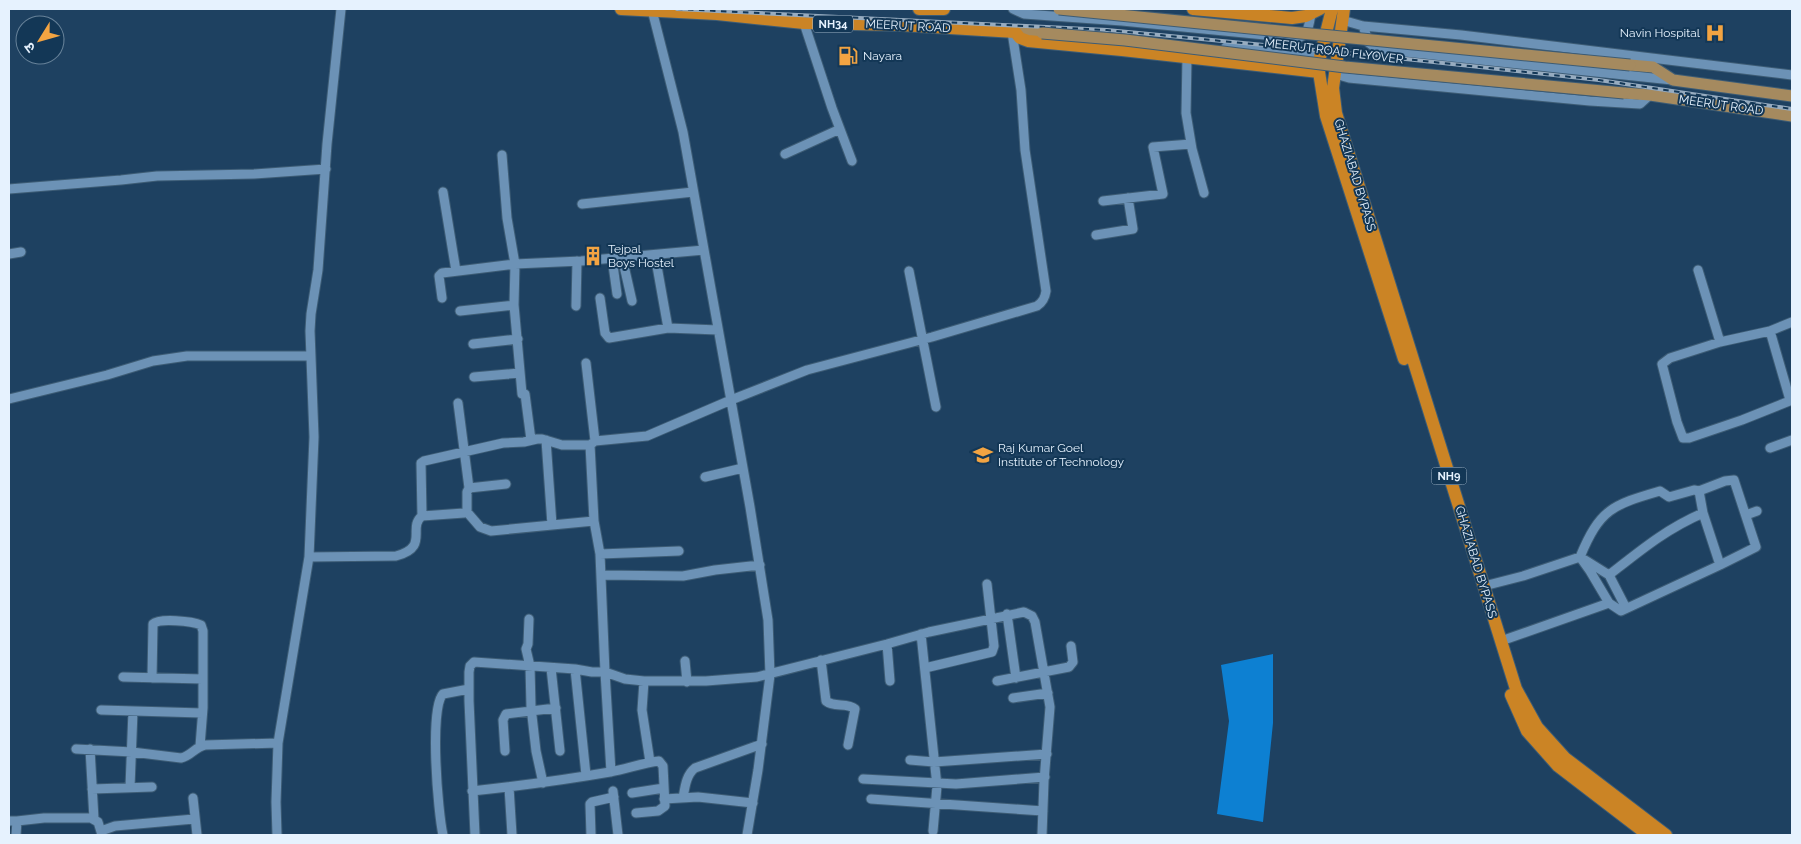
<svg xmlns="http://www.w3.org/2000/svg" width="1801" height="844" font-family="Raleway,'Noto Sans Devanagari',sans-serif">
<rect width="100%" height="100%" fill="#1e4161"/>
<!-- water -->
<path fill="#0d80d2" d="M1273 654V723L1263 822 1217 814 1229 721 1221 665Z"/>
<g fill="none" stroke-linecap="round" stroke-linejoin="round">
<defs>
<path id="minor" d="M1013 9 1024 14 1122 21 1295 38C1308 38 1309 25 1311 14
M652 10 683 132 750 507 768 620 770 675 758 770 747 835
M1342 20 1363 26 1461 35 1792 75
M804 23 832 108 852 161
M1363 26 1369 43 1377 49 1672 80
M1226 47 1320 57
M1187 57 1186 113 1192 149 1204 193
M1335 74 1349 78 1590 101 1640 104 1650 95
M785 154 840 129
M502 155 507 218 515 264 514 305 522 394
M9 189 121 180 157 176 254 174 326 169
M443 192 456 271
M1103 201 1163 194 1153 147 1191 144
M582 204 693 192
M1096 235 1133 229 1128 198
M9 254 21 252
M655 255 668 328
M622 257 632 301
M612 258 617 294
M1698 270 1720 342
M909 271 936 407
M442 298 439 276 442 273 515 264 581 261 704 250
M600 298 605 333 609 338 668 328 718 330
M576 306 577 261
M460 311 514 305
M1792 322 1770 331 1720 342 1670 358 1662 364 1677 422 1683 438H1689L1742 420 1792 400
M1770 331 1790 400
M473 344 518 339
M586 363 595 441
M474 377 520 373
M525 394 531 440
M9 399 107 375 153 361 187 356H311
M458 403 469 488
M546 440 552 525
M1770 448 1792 440
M705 477 743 468
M1694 490 1699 491 1703 513 1720 565 1621 611 1609 603 1590 571 1580 557C1600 509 1612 505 1660 491L1669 497Z
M1699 491 1725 481 1734 480 1756 547 1720 565
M467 512 480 527 491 531 594 521
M1746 515 1757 511
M422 516 421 463 424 461 503 443 524 442 537 439H542L562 445H590
M600 554 679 551
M309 557 396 556C430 547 407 528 422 516L464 513 467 512V492L469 488 506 484
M1585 560 1609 575
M601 575 683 576 715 570 760 565
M1484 586 1523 576 1580 557
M1626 608 1609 575C1641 550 1666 529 1703 513
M1007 614 1016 678
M529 619 528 644 526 649 530 666 531 707 536 751 543 783
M921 634 937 786 933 831
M1501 641 1609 603
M887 644 890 681
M821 660 826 701C834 708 847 702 855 709L848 745
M685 661 687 682
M551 668 560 751
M925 668 992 652 994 646 987 584
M575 669 586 775
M123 677 203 679
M152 678 153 624C159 618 192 621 201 625L203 631V708L200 746
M644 681 642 710 650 762
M997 681 1069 667 1073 662 1071 646
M1013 698 1048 693
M101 710 202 713
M76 749 132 752 181 758C191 756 195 747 205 745L278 743
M90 749 94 819
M505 751 503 720 506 714 556 708
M910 760 934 762 1047 754
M611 772 605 672 600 554 594 521 590 445 595 441 647 436 731 400 807 370 932 337 1037 306C1043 302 1045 298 1046 291L1025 150 1021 90 1012 32
M863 779 956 784 1045 777
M130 787 133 711
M509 787 512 835
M92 789 152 787
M472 791C518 786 564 780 610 772 627 769 642 763 659 761L663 766 665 806 658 811 636 813
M613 791 618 835
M632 793 664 788
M193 798 197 835
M683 798C685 787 686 775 695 768L762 744
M664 799 698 797 753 803
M871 799 1043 811
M9 821H17L44 818H91L98 822 102 835
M101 831 115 826 194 819
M16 835 17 821
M277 835 276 802 278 743 309 557 314 437 310 331 311 314 318 270 327 144 341 9
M443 835C438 813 429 708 443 694L469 689
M475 835 469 701V672L470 666 474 662 575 669 592 672H605L625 679 644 681H706L757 677 887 644 929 632 1024 612 1032 616 1035 622 1050 707 1044 781 1042 835
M591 835 590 804 592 802 614 797"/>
<path id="major" d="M1015 32 1042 33
M1630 65 1653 67 1673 80 1792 96
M1624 93 1650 95 1792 116"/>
<path id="highway" d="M621 9 717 14 804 23 901 25 1015 32 1020 38 1028 41 1122 50 1319 72
M919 9H944
M1193 9 1292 18 1306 16 1320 9
M1332 9 1320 57 1319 72 1326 116 1404 359
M1344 9 1333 88 1336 113 1516 689 1537 727 1565 758 1666 835
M1511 695 1527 731 1558 766 1648 835"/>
</defs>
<!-- minor casing -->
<use href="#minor" stroke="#3d5c75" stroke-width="11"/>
<!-- major casing -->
<use href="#major" stroke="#3d5c75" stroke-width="13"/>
<!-- highway casing -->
<use href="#highway" stroke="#3d5c75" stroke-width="14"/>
<!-- minor -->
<use href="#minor" stroke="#6c92b6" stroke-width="9"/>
<!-- major -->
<use href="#major" stroke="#a58a5f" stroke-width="11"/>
<!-- highway -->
<use href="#highway" stroke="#cb8425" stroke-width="12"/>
<defs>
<path id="rail" d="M677 9 1107 30 1378 56 1599 80 1792 109"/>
</defs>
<!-- rail casing -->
<use href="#rail" stroke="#97acc0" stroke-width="4"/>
<!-- rail -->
<use href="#rail" stroke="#133756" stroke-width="2" stroke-dasharray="5.5" stroke-linecap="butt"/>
<defs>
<path id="major-bridge" d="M1059 9C1249 27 1440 48 1630 65
M1042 33 1125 40 1345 67 1624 93"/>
</defs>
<!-- major-bridge casing -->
<use href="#major-bridge" stroke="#3d5c75" stroke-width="13" stroke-linecap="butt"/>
<!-- major-bridge -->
<use href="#major-bridge" stroke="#a58a5f" stroke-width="11"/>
</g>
<!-- icons -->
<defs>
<symbol id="hospital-bare" viewBox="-9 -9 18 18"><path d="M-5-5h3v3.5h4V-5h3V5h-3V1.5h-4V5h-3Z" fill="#f3a442" stroke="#133756" stroke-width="2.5" paint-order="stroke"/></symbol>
<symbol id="fuel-bare" viewBox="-9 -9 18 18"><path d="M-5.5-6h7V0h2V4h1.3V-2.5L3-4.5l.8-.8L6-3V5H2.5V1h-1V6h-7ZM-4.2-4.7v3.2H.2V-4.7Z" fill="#f3a442" stroke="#133756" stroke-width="2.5" paint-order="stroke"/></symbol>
<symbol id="building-bare" viewBox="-9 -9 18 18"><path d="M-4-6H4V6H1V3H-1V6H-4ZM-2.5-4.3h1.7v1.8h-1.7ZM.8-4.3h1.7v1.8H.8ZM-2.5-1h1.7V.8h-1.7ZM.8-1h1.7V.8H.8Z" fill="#f3a442" stroke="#133756" stroke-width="2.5" paint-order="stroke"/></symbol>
<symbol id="university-bare" viewBox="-9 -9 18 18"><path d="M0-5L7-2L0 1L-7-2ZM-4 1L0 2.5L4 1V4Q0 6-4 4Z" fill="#f3a442" stroke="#133756" stroke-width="2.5" paint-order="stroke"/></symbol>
</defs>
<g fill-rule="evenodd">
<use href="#hospital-bare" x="1701" y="19" width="28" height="28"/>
<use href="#fuel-bare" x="834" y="42" width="28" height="28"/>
<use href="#building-bare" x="579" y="242" width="28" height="28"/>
<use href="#university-bare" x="969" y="441" width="28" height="28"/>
</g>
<g text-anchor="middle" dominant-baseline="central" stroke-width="4" stroke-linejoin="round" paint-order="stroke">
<!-- shield labels -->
<g fill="#133756" stroke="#a7bacc" stroke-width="1">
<rect x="813" y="15.5" width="40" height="17" rx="4"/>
<rect x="1431.5" y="467.5" width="35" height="17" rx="4"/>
</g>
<g font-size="11" font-weight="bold" fill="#e6f2fe">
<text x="833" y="24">NH34</text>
<text x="1449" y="476">NH9</text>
</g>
<!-- street labels -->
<g font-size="12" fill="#e6f2fe" stroke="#133756">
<text transform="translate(908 26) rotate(3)">MEERUT ROAD</text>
<text transform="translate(1334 51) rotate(7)">MEERUT ROAD FLYOVER</text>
<text transform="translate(1721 105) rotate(8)">MEERUT ROAD</text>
<text transform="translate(1355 175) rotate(73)">GHAZIABAD BYPASS</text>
<text transform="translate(1476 562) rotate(73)">GHAZIABAD BYPASS</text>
</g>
<!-- poi labels -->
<g font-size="12" fill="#e6f2fe" stroke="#133756" text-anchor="start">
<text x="1700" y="33" text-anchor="end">Navin Hospital</text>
<text x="863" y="56">Nayara</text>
<text x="608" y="249">Tejpal<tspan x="608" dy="14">Boys Hostel</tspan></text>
<text x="998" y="448">Raj Kumar Goel<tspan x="998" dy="14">Institute of Technology</tspan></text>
</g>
</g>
<!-- border -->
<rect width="1801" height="844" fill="none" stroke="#e6f2fe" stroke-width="20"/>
<!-- north arrow -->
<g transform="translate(40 40) rotate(233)"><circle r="24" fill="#133756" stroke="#678299"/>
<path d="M0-4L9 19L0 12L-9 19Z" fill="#f3a442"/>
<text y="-8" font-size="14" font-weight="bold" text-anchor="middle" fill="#e6f2fe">उ</text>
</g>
</svg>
